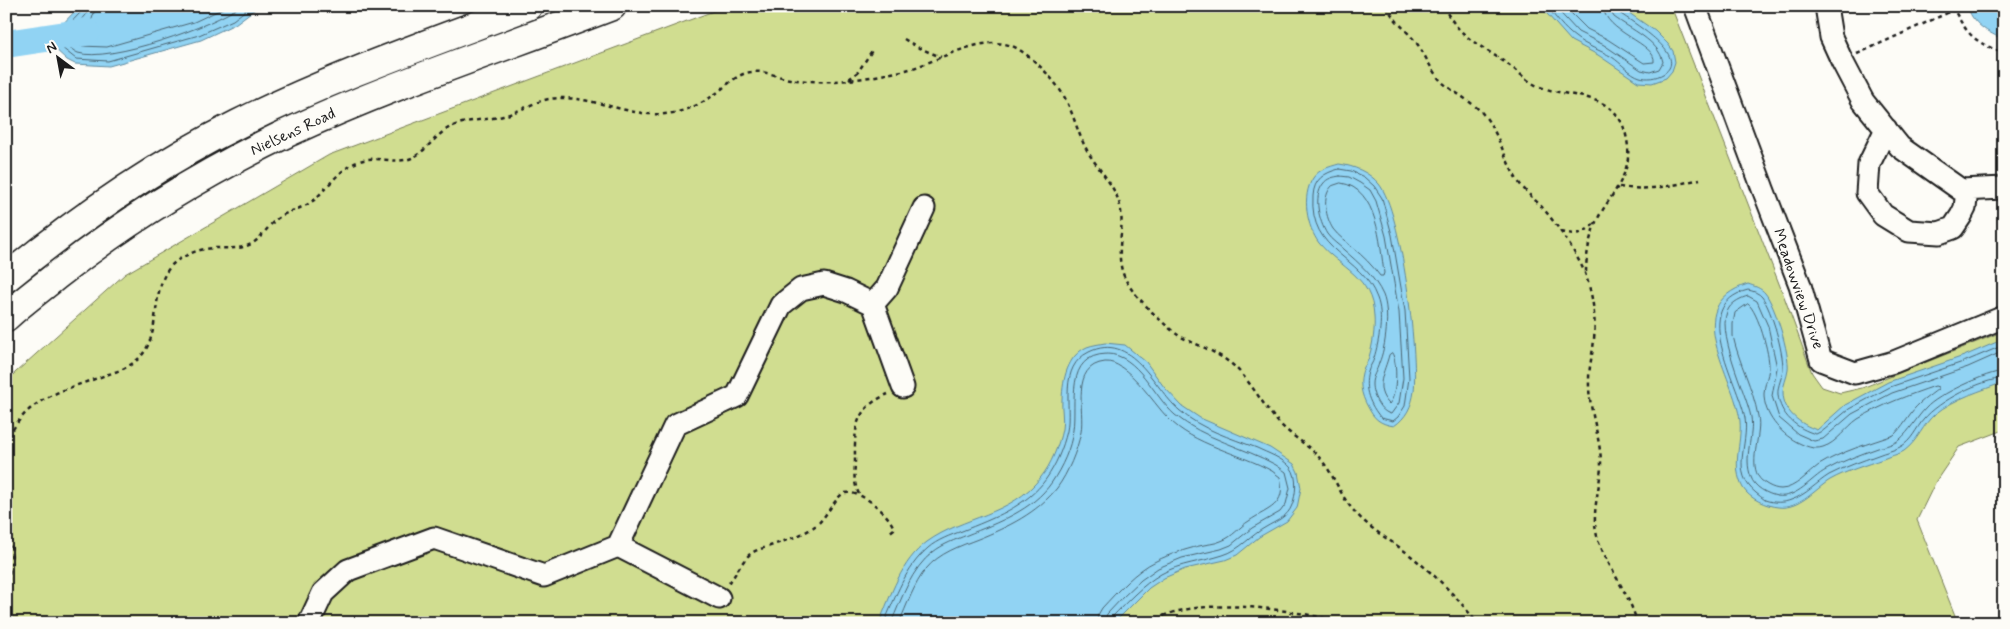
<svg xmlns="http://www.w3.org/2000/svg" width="2010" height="629" font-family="Mynerve,sans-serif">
<rect width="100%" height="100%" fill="#fdfcf7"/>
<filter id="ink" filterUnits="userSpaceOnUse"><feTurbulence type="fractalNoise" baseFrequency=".02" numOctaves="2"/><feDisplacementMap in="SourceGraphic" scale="10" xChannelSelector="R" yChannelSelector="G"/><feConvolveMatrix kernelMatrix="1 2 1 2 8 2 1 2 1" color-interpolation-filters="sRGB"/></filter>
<g filter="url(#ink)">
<!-- green -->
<path fill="#d0dd90" stroke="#767c56" d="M727 6H1671L1785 299 1812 373 1822 387 1840 393 1862 388 2004 331V430L1959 447 1936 481 1917 520 1958 623H6V381L125 274 329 155Z"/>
<!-- water -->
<path fill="#91d3f3" stroke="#628a9d" d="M80 6H259L235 24 201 40 109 66 75 64 67 60 53 47 49 38Z
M1540 6H1619L1655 31 1668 44 1673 51 1675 62 1672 71 1666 78 1652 83 1638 82 1598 55 1571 41Z
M1968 6H2004V39C1989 34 1970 22 1968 6Z
M1339 164C1354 166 1369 172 1379 184 1402 212 1418 353 1414 391 1412 406 1406 418 1394 426 1380 424 1374 419 1368 407 1361 395 1358 381 1364 367 1366 364 1368 361 1369 357 1373 344 1375 330 1374 316 1372 276 1341 269 1319 243 1307 227 1301 196 1313 178 1319 169 1329 167 1339 164Z
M1748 284C1754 286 1761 288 1765 293 1775 305 1790 354 1788 370 1787 378 1783 385 1783 392 1783 412 1800 424 1817 430L1845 405 1888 382 1964 356 2004 339V382C1981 391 1955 398 1935 414 1923 424 1918 441 1904 451 1898 455 1889 456 1883 459 1866 465 1846 471 1830 480 1814 490 1799 510 1778 507 1766 506 1750 499 1743 488 1731 466 1742 444 1740 421 1735 376 1678 306 1748 284Z
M1105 343 1125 345 1146 362 1164 387 1182 406 1200 418 1270 448 1294 464 1298 472 1301 488 1297 508 1287 521 1259 537 1237 555 1225 560 1185 569 1164 578 1149 588 1114 623H879C891 595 901 561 927 542 963 516 1011 516 1041 477 1051 465 1059 445 1062 429 1064 419 1061 409 1062 399 1063 379 1067 356 1087 347 1092 345 1100 344 1105 343Z"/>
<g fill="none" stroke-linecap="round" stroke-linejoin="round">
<!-- shore -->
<path stroke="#4b6572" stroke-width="1" d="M82 6 81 12 56 38 57 44 76 59 108 61 199 35 233 20 251 6
M88 6 86 15 63 41C67 45 73 51 78 53 109 63 214 26 240 6
M96 6 92 19 74 39 80 46 107 47 194 22 228 6
M1547 6C1555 17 1564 29 1575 37 1586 46 1600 50 1612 57 1621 63 1630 74 1640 77 1647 79 1656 78 1663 74 1692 56 1630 21 1618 12L1616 6
M1554 6 1578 32 1604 45 1641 70 1650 72 1659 69 1663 62C1659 41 1630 29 1614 17L1611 12 1610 6
M1564 6 1587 29 1607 39 1644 63 1654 62C1657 43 1604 33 1603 6
M1339 169 1351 171 1364 177 1374 186 1382 198 1392 235 1405 311 1409 378 1405 406 1398 417 1393 421 1381 418C1370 405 1363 389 1368 372 1369 367 1373 363 1374 358 1379 341 1384 316 1377 298 1361 254 1309 254 1313 196 1314 179 1324 173 1339 169Z
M1340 176 1349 177 1360 183 1370 190 1376 201 1386 236 1399 312 1403 378 1399 403 1391 414C1380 412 1372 395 1372 384 1372 376 1377 371 1379 363 1386 347 1390 312 1383 295 1375 277 1359 263 1344 250 1339 245 1331 240 1327 234 1319 221 1313 197 1323 184 1327 178 1334 177 1340 176Z
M1341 183C1378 188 1380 245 1384 273L1383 276H1380C1372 265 1363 256 1353 248 1347 242 1338 236 1333 229 1326 218 1321 197 1332 186Z
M1748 304C1758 311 1770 355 1769 368 1768 377 1764 385 1764 394 1764 415 1780 433 1797 442 1805 446 1814 450 1823 447 1837 443 1846 427 1858 419 1883 404 1909 395 1935 386L1938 387V389C1928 397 1918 403 1911 413 1905 421 1901 428 1894 435 1870 443 1840 452 1819 465 1808 473 1795 489 1781 489 1773 489 1762 483 1758 476 1749 459 1762 435 1758 416 1753 388 1739 363 1733 336V324L1735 313Z
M2004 345 1966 361 1890 387 1849 409 1824 430 1816 434C1797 429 1780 415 1778 395 1777 385 1783 377 1783 368 1783 352 1772 310 1762 297 1759 293 1753 291 1748 290 1688 305 1738 381 1745 418 1749 445 1730 472 1756 493 1759 495 1762 498 1765 500 1773 503 1784 503 1791 500 1806 495 1816 483 1829 475 1844 467 1862 461 1878 455 1885 452 1893 451 1900 447 1912 441 1916 428 1924 419 1939 401 1980 380 2004 378
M2004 351 1968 367 1892 393 1852 414 1823 439 1814 441 1798 434 1779 418 1772 396 1777 368 1768 326 1757 301 1748 296C1741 298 1733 302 1729 308 1714 329 1746 392 1751 417 1754 437 1743 457 1751 477 1754 487 1767 494 1777 496 1797 499 1811 478 1826 470 1842 461 1861 454 1878 448 1885 446 1894 444 1899 440 1910 431 1916 418 1926 408 1937 395 1987 372 2004 371
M1392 353C1398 362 1397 397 1389 404 1373 388 1385 372 1389 355Z
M884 623C896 596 905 568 928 548 937 540 951 535 962 531 992 519 1027 506 1046 479 1056 465 1063 448 1067 431 1072 406 1058 367 1089 352 1132 331 1153 387 1179 410 1200 429 1231 438 1257 448 1267 453 1283 458 1291 468 1298 477 1296 495 1292 505 1288 517 1276 521 1266 527 1251 535 1240 550 1223 555 1202 562 1180 563 1161 574 1142 585 1127 602 1112 617L1111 623
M891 623C902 598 911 569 933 552 943 544 955 540 967 535 997 523 1033 510 1052 482 1062 467 1071 448 1073 430 1077 403 1064 355 1107 354 1138 354 1154 397 1175 415 1204 439 1244 447 1276 465L1286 472 1290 488 1286 504 1280 512 1252 528 1231 545 1221 549 1182 558 1158 568 1141 580 1123 597 1107 614 1104 623
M899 623C907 605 914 584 926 569 939 553 960 546 978 539 1008 527 1037 513 1057 488 1068 473 1077 451 1081 432 1085 410 1070 366 1105 362 1127 360 1153 403 1168 418 1193 445 1240 453 1272 471L1280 477C1287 506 1268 508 1249 521 1239 527 1233 537 1221 541 1215 544 1207 544 1199 546 1184 550 1170 554 1156 561 1135 571 1118 591 1102 608L1098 615 1097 623"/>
<!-- river -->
<path stroke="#91d3f3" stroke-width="28" d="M6 44 86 32"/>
<defs>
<path id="minor" d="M1695 6 1763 189 1800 285 1821 360 1855 373 1894 362 2004 317
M1826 6 1831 37 1842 61 1863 101 1900 147 1961 190 2004 188
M1886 129 1869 164 1867 193 1883 215 1909 231 1939 233 1953 228 1961 216 1965 208 1967 190
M903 387 873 304 887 288 924 208
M618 546 719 598
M309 623 323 593 348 570 434 538 544 576 618 546 675 425 737 396 781 305 801 289 824 284 846 291 873 304"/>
<path id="major" d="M6 278C78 219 155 165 238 124 332 77 431 43 528 6
M6 317C22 302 39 290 56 276 127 220 206 172 287 133 392 84 503 48 612 6"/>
</defs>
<!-- minor casing -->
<use href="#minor" stroke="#1c1c1c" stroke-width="25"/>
<!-- major casing -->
<use href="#major" stroke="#1c1c1c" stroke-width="31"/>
<!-- path -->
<path stroke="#1c1c1c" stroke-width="2.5" stroke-dasharray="4 4" stroke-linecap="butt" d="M1386 6C1394 20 1405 29 1415 41 1425 53 1430 70 1442 82 1454 93 1472 101 1483 114 1500 134 1505 163 1520 184 1526 192 1534 199 1541 206 1554 220 1580 258 1586 276 1593 296 1596 319 1594 339 1593 353 1589 366 1589 380 1588 409 1600 434 1601 462 1601 483 1594 502 1595 523 1596 554 1629 589 1637 623
M1443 6C1461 39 1477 43 1506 63 1518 71 1527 82 1540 87 1580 101 1622 90 1628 147 1631 178 1608 197 1596 222 1589 239 1586 256 1586 274
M1952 6C1967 34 1973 42 2004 53
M904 39 919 48 941 57
M1857 54 1954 10
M849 79 858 72 873 49
M1619 187C1649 191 1671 186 1700 179
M1561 232C1578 235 1582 235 1595 223
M6 444C24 397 63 391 106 375 115 372 125 369 133 363 168 340 144 283 178 260 186 255 197 250 205 249 222 246 238 252 253 243 264 236 269 223 281 216 293 209 306 208 316 198 330 185 340 168 360 161 376 155 393 164 409 159 424 154 433 138 447 129 464 119 484 121 503 116 519 112 533 102 549 99 588 93 626 117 665 114 680 113 698 106 711 97 724 89 735 74 751 72 764 70 778 77 790 79 809 82 829 82 848 80 867 78 887 74 906 70 938 62 986 30 1018 49 1036 60 1055 80 1065 98 1074 115 1078 135 1088 152 1099 171 1118 188 1121 211 1124 239 1112 261 1130 287 1138 299 1166 327 1178 335 1180 337 1194 343 1196 344 1210 350 1226 358 1237 369 1253 385 1264 407 1279 423 1292 437 1311 446 1323 462 1335 477 1341 497 1354 511 1371 531 1396 543 1416 560 1438 578 1460 600 1477 623
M859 494C854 484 854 476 855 464 855 430 852 410 888 394
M6 514C11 539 15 562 6 587
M729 583C736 574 741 563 749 555 756 549 765 548 773 545 787 540 803 535 815 526 825 520 836 495 845 493 861 490 890 514 894 529L888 534
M1149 623C1192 594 1295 609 1343 623"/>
<!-- minor -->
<use href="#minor" stroke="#fdfcf7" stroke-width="21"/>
<!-- major -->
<use href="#major" stroke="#fdfcf7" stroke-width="28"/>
</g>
</g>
<g text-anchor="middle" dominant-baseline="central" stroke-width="4" stroke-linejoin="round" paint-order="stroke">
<!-- street labels -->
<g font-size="16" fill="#1c1c1c" stroke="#fdfcf7">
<text transform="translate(293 132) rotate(-25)">Nielsens Road</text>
<text transform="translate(1798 289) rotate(71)">Meadowview Drive</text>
</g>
</g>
<!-- margin -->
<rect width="2010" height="629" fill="none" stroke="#fdfcf7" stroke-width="25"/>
<rect x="12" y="12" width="1985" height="604" fill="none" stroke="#1c1c1c" stroke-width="2" filter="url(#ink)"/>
<!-- north arrow -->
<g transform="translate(58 58) rotate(328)" stroke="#fdfcf7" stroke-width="4" paint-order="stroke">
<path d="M0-4L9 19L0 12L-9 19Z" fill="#1c1c1c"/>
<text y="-8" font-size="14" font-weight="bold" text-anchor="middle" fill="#1c1c1c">N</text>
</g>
</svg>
